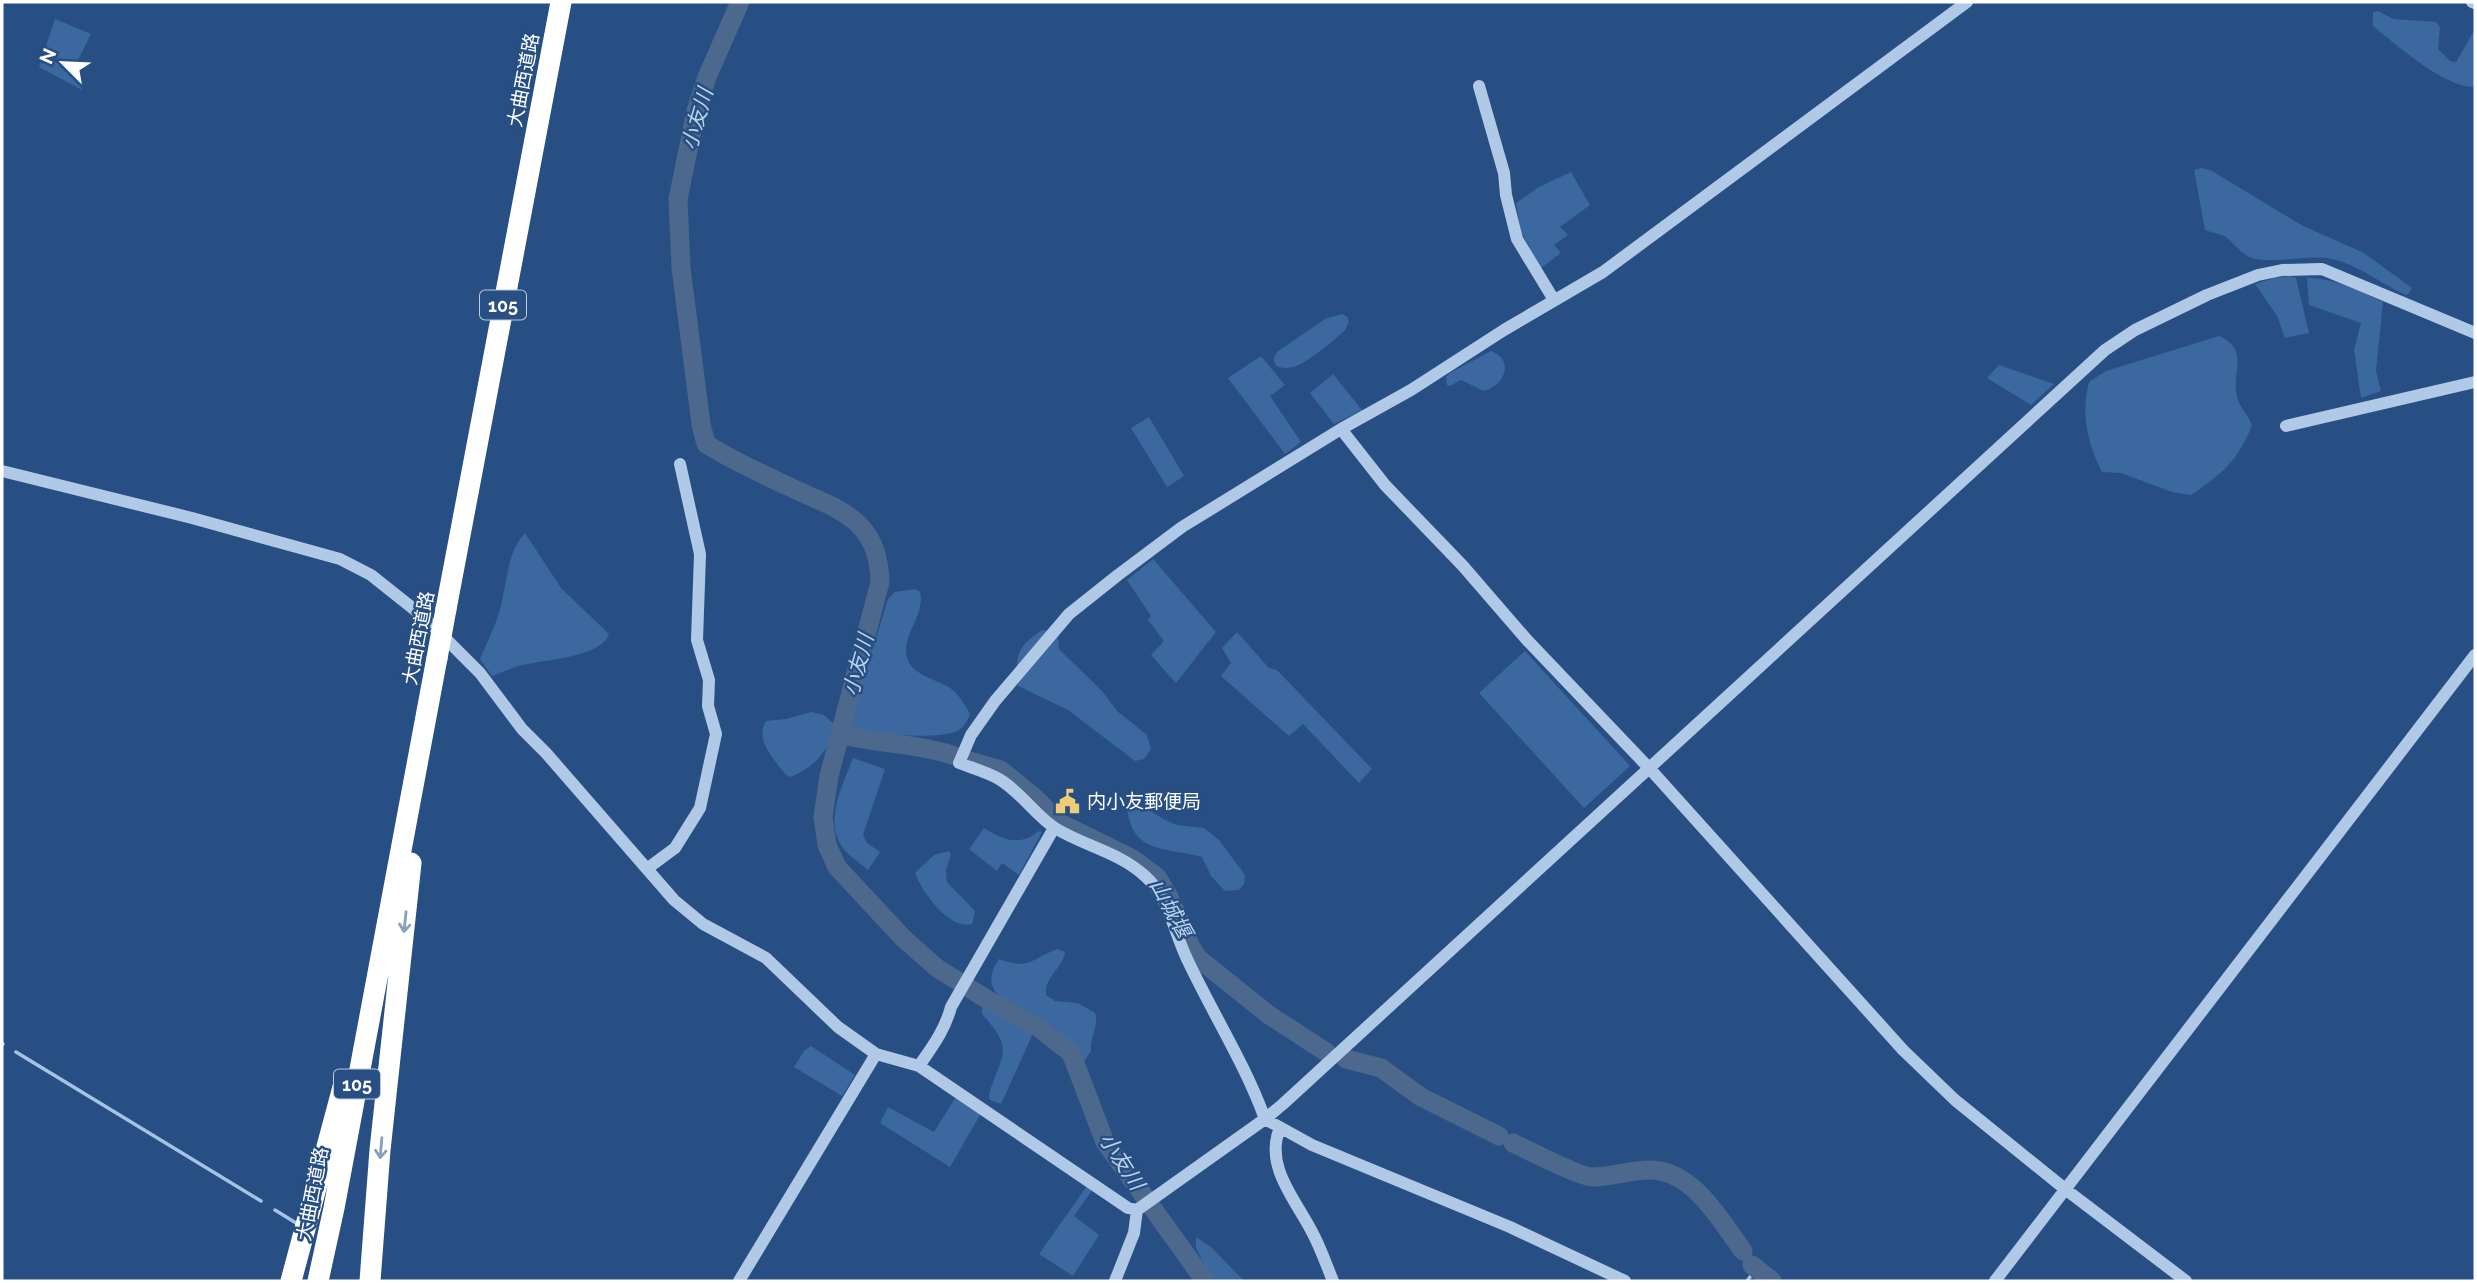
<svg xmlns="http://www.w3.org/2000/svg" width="2477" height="1283" font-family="Raleway,'Noto Sans JP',sans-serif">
<rect width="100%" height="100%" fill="#274f83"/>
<!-- green -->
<path fill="#3c68a0" d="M2378 11 2393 19 2436 22 2440 27 2438 49 2450 61 2456 62 2475 29V87C2444 88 2397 45 2373 26V12Z
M55 19 91 34 73 70 82 90 39 67Z
M2202 168 2212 171 2303 226 2364 253 2412 288 2409 293 2406 295C2381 284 2359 265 2332 259 2314 254 2279 263 2256 259 2243 257 2236 245 2226 237 2220 233 2212 233 2205 230L2194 170Z
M1571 172 1590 205 1560 227 1568 235 1554 245 1561 253 1541 268 1521 232 1516 203 1539 187Z
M2290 276 2296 278 2309 333 2285 338 2277 316 2255 284 2274 278Z
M2307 278C2334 278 2359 291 2383 302L2376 371 2381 391 2361 398 2354 350 2361 323 2309 305Z
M1342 314 1347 317 1349 322 1345 330C1336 339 1311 359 1299 365 1287 371 1266 369 1277 352L1325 319Z
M2219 336C2252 350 2229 374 2238 400 2241 409 2249 416 2252 425 2238 461 2222 474 2191 495L2172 492 2121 473 2102 472C2087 443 2081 414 2089 382L2106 371Z
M1491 351C1515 360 1505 385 1484 391L1461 380 1450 386 1447 385 1446 377 1450 373Z
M1261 356 1285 385 1270 396 1301 442 1285 454 1228 378Z
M1999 365 2054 384 2031 405 1987 378Z
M1333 374 1362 410 1334 424 1310 393Z
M1149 417 1184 476 1167 487 1131 428Z
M525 533 561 588 609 634C602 658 540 660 518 666 509 669 500 673 492 676L480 659C488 640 498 621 502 601 507 579 508 551 525 533Z
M1153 559 1216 632 1176 683 1151 655 1164 641 1148 620 1151 616 1127 580Z
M916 589 920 592C925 613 906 630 906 651 906 674 934 678 950 688 959 694 965 705 970 714 967 721 964 728 957 731 937 740 877 734 854 731L850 724 888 599 895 592Z
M1042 630 1049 631 1058 638 1059 649 1102 691 1117 711 1147 735 1151 749 1144 759 1135 761 1068 710 1018 686C1015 657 1016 647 1042 630Z
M1237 632 1269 668 1277 670 1372 769 1359 783 1303 724 1289 736 1221 676 1231 663 1222 648Z
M1525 651 1630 766 1584 808 1479 693Z
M811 712 824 715 835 725C831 749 813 769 790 777L785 774C774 759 754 739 766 721L786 719Z
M853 758 885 769 863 835 867 843 880 852 868 870C860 863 849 856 843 848 823 821 843 785 853 758Z
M1137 803 1165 820 1177 825 1204 828 1219 840 1245 875 1244 884 1239 890 1225 891 1211 876 1202 857C1167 847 1130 855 1127 805Z
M984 828C1003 840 1020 847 1039 831L1042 832 1019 875 1002 863 997 871 969 849Z
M949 851 951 854 946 871 947 882 975 911 972 924C949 930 922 892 915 873L934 855Z
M1057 949 1065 952C1063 968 1044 977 1046 995L1055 1001 1078 1003 1095 1013C1100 1024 1089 1038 1091 1051L1085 1060 1078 1058C1071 1015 962 1012 999 959 1029 970 1030 960 1057 949Z
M982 1005C998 1010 1026 1018 1032 1036L1001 1104 990 1100 989 1094C1002 1053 1015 1050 982 1014Z
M811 1046 855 1075 842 1096 794 1067 804 1051Z
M957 1095 983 1110 950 1167 880 1123 888 1107 934 1132Z
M1087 1186 1093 1189 1074 1216 1099 1235 1073 1276 1039 1254Z
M1196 1237 1211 1247 1244 1281H1213L1196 1248Z"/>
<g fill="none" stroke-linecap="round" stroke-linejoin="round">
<!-- stream -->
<path stroke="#a5c3e7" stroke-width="3.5" d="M2 1043 3 1044
M16 1052 261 1201
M275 1210 296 1223
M1747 1281 1756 1269"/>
<!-- river -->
<path stroke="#4c688d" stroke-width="19" d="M740 2 707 77 696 111 678 199 681 268 701 424 706 444C738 464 773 479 807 495 824 502 845 511 858 524 875 540 879 560 880 582L829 776 823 817 827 845 837 867 903 938 937 968 988 1000 1039 1028 1071 1053 1105 1142 1205 1281
M840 734C877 744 916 743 952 755
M970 761 1001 770 1034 797 1060 823 1133 859 1157 877 1169 897 1192 949 1199 959 1269 1015 1326 1052
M1346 1059 1381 1068 1421 1097 1499 1136
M1513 1143C1527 1150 1581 1177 1592 1177 1611 1177 1630 1170 1650 1170 1693 1170 1721 1221 1743 1251
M1752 1265 1772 1281"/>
<!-- minor -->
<path stroke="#b0c9e7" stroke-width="12" d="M2472 2 2475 3
M1479 86 1504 173 1506 195 1517 239 1554 300
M2286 426 2475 382
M1341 429 1385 485 1463 566 1527 640 1650 769 1903 1050 1955 1100 2065 1189 2186 1281
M2 471 192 518 340 559 371 575 425 618 480 673 522 729 546 753 674 900 703 924 766 958 838 1027 876 1054 919 1066 1128 1208 1137 1210 1265 1119 1283 1104C1558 854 1830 600 2105 350L2135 330 2207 295 2258 275 2282 270 2322 269 2475 333
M648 868 675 848 700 808 716 734 708 706 709 680 697 640 700 554 680 464
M919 1066C932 1047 945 1030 951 1007L1054 828
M1280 1128C1264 1165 1295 1199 1311 1230 1320 1246 1326 1264 1333 1281
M739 1281 876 1054
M1115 1281 1134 1233 1137 1210
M1625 1281 1510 1227 1312 1145 1265 1119C1245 1064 1213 1014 1188 961 1174 933 1169 897 1145 876 1119 852 1084 846 1055 828 1035 815 1021 792 999 779 987 772 972 768 959 763L971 735 995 701 1069 614 1118 575 1182 527 1341 429 1411 390 1504 330 1603 272 1967 2
M1995 1281 2475 655"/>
<!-- highway -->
<path stroke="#fff" stroke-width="21" d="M446 609 561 2
M291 1281 343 1087
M318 1281 334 1208 437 658
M370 1281 380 1150 411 863"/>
<!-- highway-bridge -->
<path stroke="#fff" stroke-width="21" d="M437 658 446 609"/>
</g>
<!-- one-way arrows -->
<defs><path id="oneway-shaft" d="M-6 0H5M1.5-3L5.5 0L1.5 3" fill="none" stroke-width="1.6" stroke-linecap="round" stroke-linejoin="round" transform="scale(1.75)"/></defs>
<g stroke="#889ebb">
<use href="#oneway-shaft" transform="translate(405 922) rotate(96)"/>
<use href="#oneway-shaft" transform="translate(381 1148) rotate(95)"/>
</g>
<!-- icons -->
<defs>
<symbol id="civic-bare" viewBox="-9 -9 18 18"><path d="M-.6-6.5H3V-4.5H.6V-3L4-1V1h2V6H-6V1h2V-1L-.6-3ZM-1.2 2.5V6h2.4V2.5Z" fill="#efcd76" stroke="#274f83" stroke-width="2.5" paint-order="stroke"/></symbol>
</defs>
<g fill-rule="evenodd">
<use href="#civic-bare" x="1050" y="784" width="35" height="35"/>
</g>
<g text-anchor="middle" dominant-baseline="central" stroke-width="5" stroke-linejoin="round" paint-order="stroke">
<!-- shield labels -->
<g fill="#274f83" stroke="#becada" stroke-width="2">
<rect x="480" y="290.5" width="46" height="29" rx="5"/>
<rect x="334" y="1069.5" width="46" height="29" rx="5"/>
</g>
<g font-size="18" font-weight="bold" fill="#fff">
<text x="503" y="305">105</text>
<text x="357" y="1084">105</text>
</g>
<!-- street labels -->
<g font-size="19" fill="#fff" stroke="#274f83">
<text transform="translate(523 80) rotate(-79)">大曲西道路</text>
<text transform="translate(418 638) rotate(-79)">大曲西道路</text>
<text transform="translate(312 1194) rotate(-79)">大曲西道路</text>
</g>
<!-- poi labels -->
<g font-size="19" fill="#fff" stroke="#274f83" text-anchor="start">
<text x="1087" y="801">内小友郵便局</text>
</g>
<!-- water labels -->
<g font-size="21" font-style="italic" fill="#bcd3ee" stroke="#274f83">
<text transform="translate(697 119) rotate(-74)">小友川</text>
<text transform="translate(858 665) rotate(-75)">小友川</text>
<text transform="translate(1171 908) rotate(61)">山城堰</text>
<text transform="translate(1122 1161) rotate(57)">小友川</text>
</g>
</g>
<!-- border -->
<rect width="2477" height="1283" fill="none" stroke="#ffffff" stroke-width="7"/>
<!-- north arrow -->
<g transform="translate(63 63) rotate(294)" stroke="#274f83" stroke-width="5" paint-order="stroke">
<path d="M0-5L12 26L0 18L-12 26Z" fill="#ffffff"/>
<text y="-10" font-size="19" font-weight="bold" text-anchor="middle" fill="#ffffff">N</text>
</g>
</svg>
